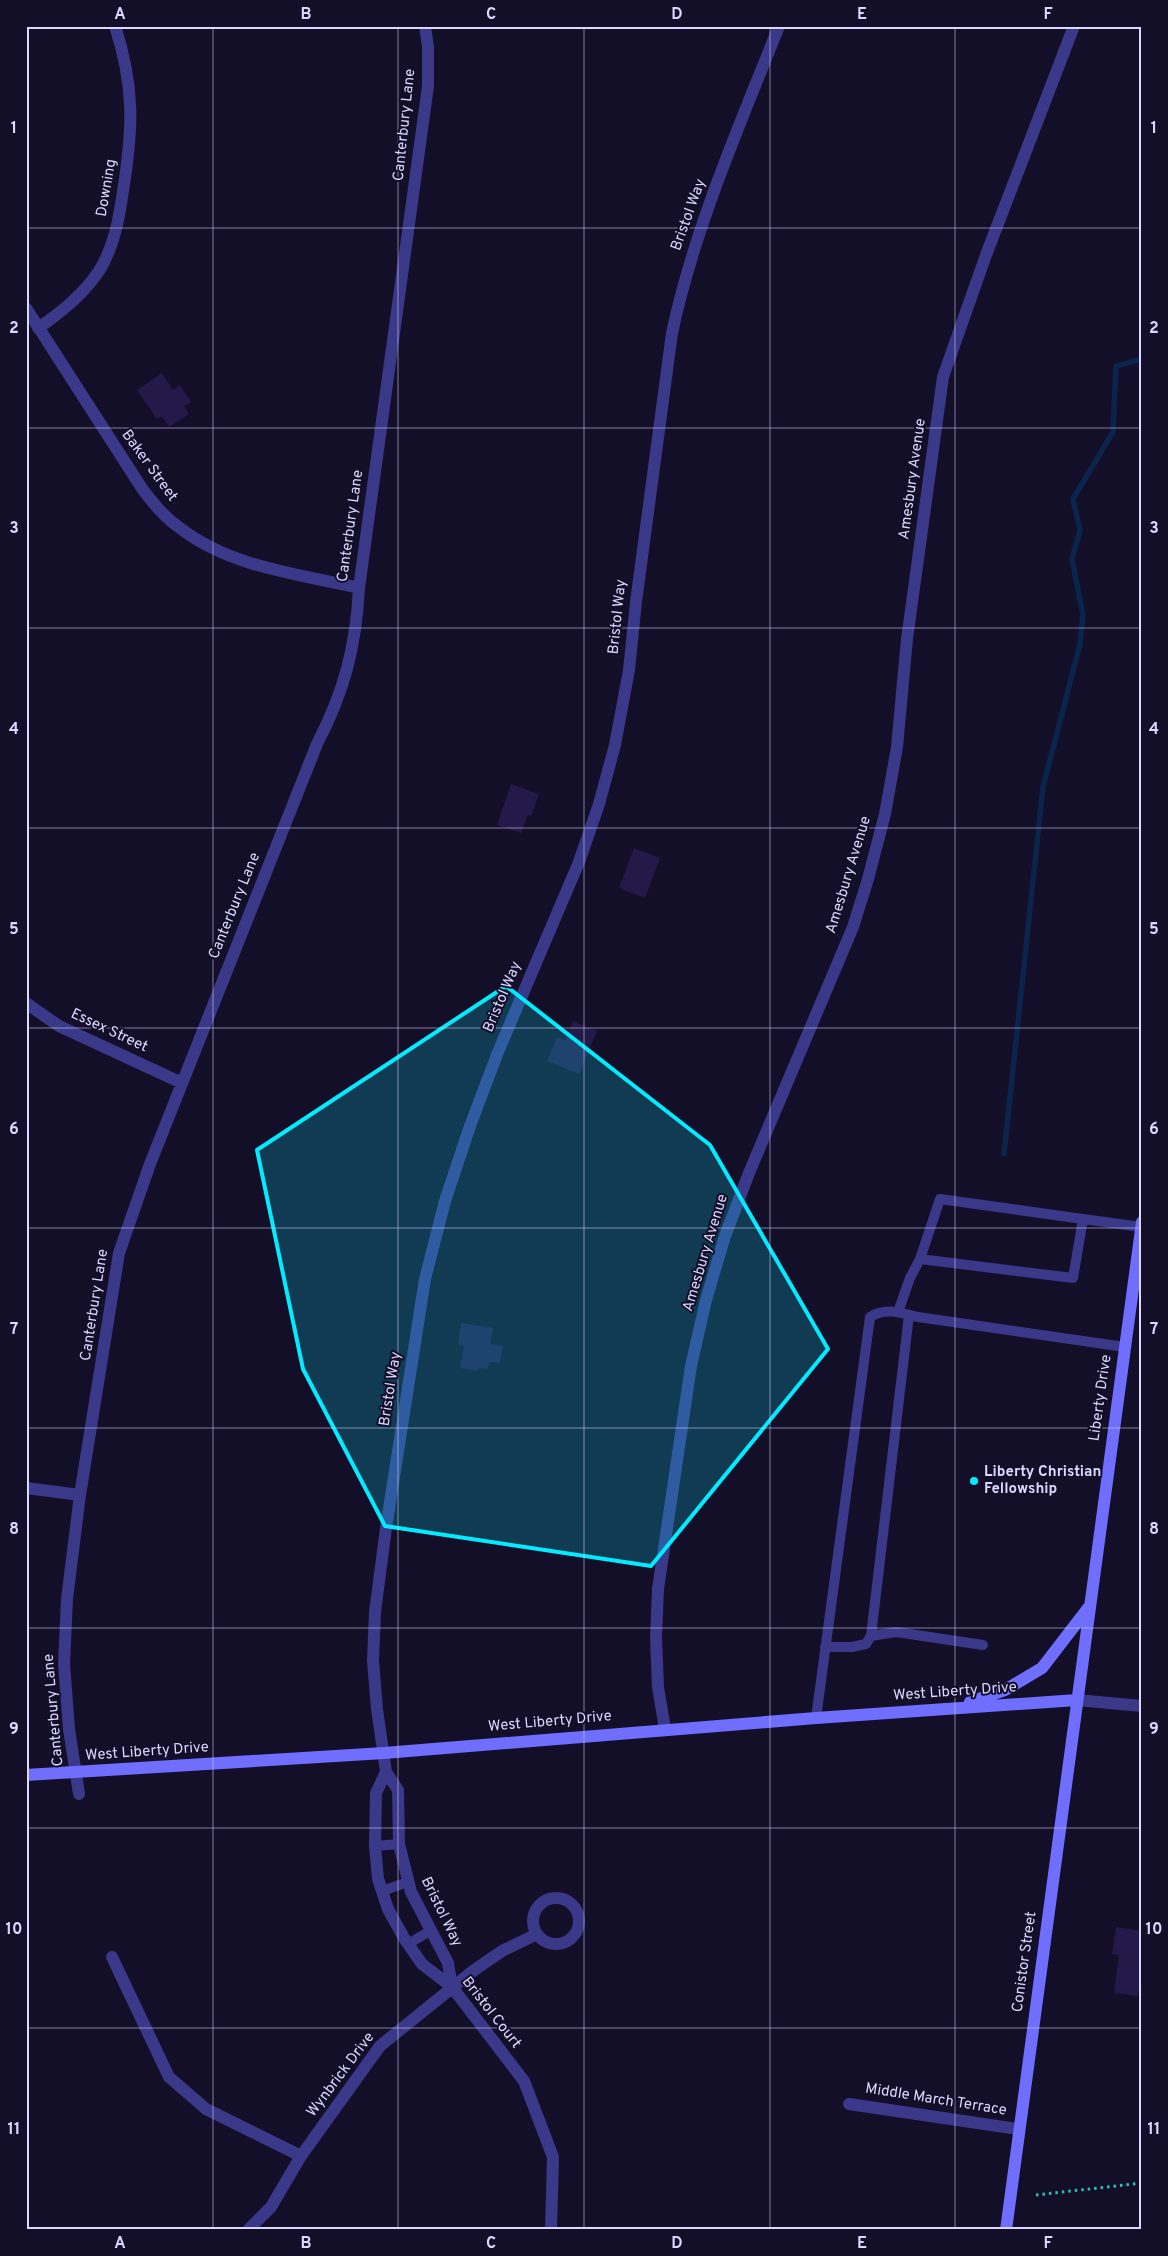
<svg xmlns="http://www.w3.org/2000/svg" width="1168" height="2256" font-family="Overpass,sans-serif">
<rect width="100%" height="100%" fill="#130f29"/>
<g fill="none" stroke-linecap="round" stroke-linejoin="round">
<!-- stream -->
<path stroke="#0a244c" stroke-width="5.5" d="M1004 1154 1043 787 1080 644 1083 615 1072 559 1080 530 1073 499 1113 432 1116 366 1142 359"/>
</g>
<!-- building -->
<path fill="#231a4a" d="M162 373 173 390 180 385 191 402 184 406 189 414 169 427 162 416 157 419 137 390Z
M511 784 539 794 531 816 528 815 521 833 497 825Z
M634 848 660 858 645 898 619 888Z
M573 1021 597 1031 579 1074 547 1061 557 1037 565 1040Z
M461 1323 493 1328 490 1344 503 1346 500 1363 489 1362 488 1369 478 1368 477 1371 460 1368 464 1346 458 1345Z
M1116 1927 1142 1931 1139 1951 1142 1952V1972L1138 1996 1114 1993 1119 1955 1112 1954Z"/>
<g fill="none" stroke-linecap="round" stroke-linejoin="round">
<!-- path -->
<path stroke="#2bbfb3" stroke-width="3" stroke-dasharray="2.5 4" stroke-linecap="butt" d="M1036 2195 1142 2183"/>
<!-- lane -->
<path stroke="#3a3889" stroke-width="10" d="M1083 1219 1141 1227
M898 1312 910 1278 920 1259 1073 1278 1083 1219 940 1199 920 1259
M871 1636 896 1632 983 1645
M825 1647H852L866 1644 871 1636 909 1315
M816 1718 870 1317C886 1307 901 1313 918 1317L1125 1347
M375 1846 399 1844
M382 1891 408 1882
M408 1944 430 1931"/>
<!-- street -->
<path stroke="#3a3889" stroke-width="12" d="M26 308 143 490C154 504 165 518 180 528 230 567 298 574 359 588
M38 328C62 312 83 295 99 271 114 247 119 219 123 191 133 129 135 88 115 26
M26 1003 59 1026 182 1083
M26 1488 80 1495
M1077 1700 1142 1706
M665 1729 658 1687 656 1638 658 1589 691 1366 706 1300 725 1236 749 1173 853 927 868 879 885 814 897 747 907 639 943 377 986 255 1074 26
M386 1772 376 1793 375 1846 378 1879 388 1909 404 1938 422 1964 452 1987 524 2081 553 2157 551 2230
M79 1794 69 1729 64 1664 67 1599 80 1495 119 1253 150 1164 317 744C344 692 356 647 359 588L428 86V47L425 26
M533 1921a23 23 0 1 1 46 0a23 23 0 1 1-46 0Z
M112 1957 169 2077 206 2109 301 2156
M452 1987 448 1963 411 1892 399 1844 398 1790 386 1772 377 1709 373 1661 375 1612 386 1528 425 1279 445 1201 470 1126 498 1052 579 862 599 804 615 745 629 670 636 602 672 333C695 226 739 127 779 26
M849 2104 1018 2129
M248 2230 271 2207 301 2156 380 2046 473 1971 502 1951 537 1934"/>
<!-- secondary -->
<path stroke="#6f6eff" stroke-width="12" d="M970 1702 1005 1690 1042 1668 1089 1607
M26 1775 384 1753 816 1718 1077 1700
M1006 2230 1142 1222"/>
</g>
<!-- marked area -->
<path fill="#03ebff" fill-opacity="0.2" stroke="#03ebff" stroke-width="4" stroke-linejoin="round" d="M506 986 710 1145 828 1349 651 1566 385 1526 303 1369 257 1150Z"/>
<!-- grid -->
<path fill="none" stroke="#dbd7ff" stroke-width="1" stroke-opacity="0.55" d="M213 26V2230M398 26V2230M584 26V2230M770 26V2230M955 26V2230M26 228H1142M26 428H1142M26 628H1142M26 828H1142M26 1028H1142M26 1228H1142M26 1428H1142M26 1628H1142M26 1828H1142M26 2028H1142"/>
<!-- markers -->
<circle fill="#03ebff" stroke="#130f29" stroke-width="2" cx="974" cy="1481" r="5"/>
<g text-anchor="middle" dominant-baseline="central" stroke-width="4" stroke-linejoin="round" paint-order="stroke">
<!-- street labels -->
<g font-size="15" fill="#dbd7ff" stroke="#130f29">
<text transform="translate(405 125) rotate(-84)">Canterbury Lane</text>
<text transform="translate(107 188) rotate(-80)">Downing</text>
<text transform="translate(689 215) rotate(-70)">Bristol Way</text>
<text transform="translate(149 466) rotate(54)">Baker Street</text>
<text transform="translate(913 479) rotate(-82)">Amesbury Avenue</text>
<text transform="translate(351 526) rotate(-82)">Canterbury Lane</text>
<text transform="translate(618 617) rotate(-84)">Bristol Way</text>
<text transform="translate(849 875) rotate(-73)">Amesbury Avenue</text>
<text transform="translate(235 906) rotate(-68)">Canterbury Lane</text>
<text transform="translate(503 997) rotate(-67)">Bristol Way</text>
<text transform="translate(109 1031) rotate(25)">Essex Street</text>
<text transform="translate(706 1253) rotate(-73)">Amesbury Avenue</text>
<text transform="translate(95 1305) rotate(-81)">Canterbury Lane</text>
<text transform="translate(391 1389) rotate(-81)">Bristol Way</text>
<text transform="translate(1101 1398) rotate(-82)">Liberty Drive</text>
<text transform="translate(955 1692) rotate(-4)">West Liberty Drive</text>
<text transform="translate(54 1710) rotate(-95)">Canterbury Lane</text>
<text transform="translate(550 1722) rotate(-5)">West Liberty Drive</text>
<text transform="translate(147 1752) rotate(-4)">West Liberty Drive</text>
<text transform="translate(441 1912) rotate(64)">Bristol Way</text>
<text transform="translate(1025 1962) rotate(-82)">Conistor Street</text>
<text transform="translate(491 2013) rotate(52)">Bristol Court</text>
<text transform="translate(341 2075) rotate(-53)">Wynbrick Drive</text>
<text transform="translate(936 2100) rotate(9)">Middle March Terrace</text>
</g>
<!-- poi labels -->
<g font-size="15" font-weight="bold" fill="#dbd7ff" stroke="#130f29" text-anchor="start">
<text x="984" y="1472">Liberty Christian<tspan x="984" dy="17">Fellowship</tspan></text>
</g>
</g>
<!-- border -->
<rect width="1168" height="2256" fill="none" stroke="#130f29" stroke-width="55"/>
<rect x="28" y="28" width="1112" height="2200" fill="none" stroke="#dbd7ff" stroke-width="2"/>
<g font-size="16" text-anchor="middle" font-weight="bold" fill="#dbd7ff">
<text x="120" y="19">A</text>
<text x="306" y="19">B</text>
<text x="491" y="19">C</text>
<text x="677" y="19">D</text>
<text x="862" y="19">E</text>
<text x="1048" y="19">F</text>
<text x="14" y="133">1</text>
<text x="1154" y="133">1</text>
<text x="14" y="333">2</text>
<text x="1154" y="333">2</text>
<text x="14" y="533">3</text>
<text x="1154" y="533">3</text>
<text x="14" y="734">4</text>
<text x="1154" y="734">4</text>
<text x="14" y="934">5</text>
<text x="1154" y="934">5</text>
<text x="14" y="1134">6</text>
<text x="1154" y="1134">6</text>
<text x="14" y="1334">7</text>
<text x="1154" y="1334">7</text>
<text x="14" y="1534">8</text>
<text x="1154" y="1534">8</text>
<text x="14" y="1734">9</text>
<text x="1154" y="1734">9</text>
<text x="14" y="1934">10</text>
<text x="1154" y="1934">10</text>
<text x="14" y="2134">11</text>
<text x="1154" y="2134">11</text>
<text x="120" y="2248">A</text>
<text x="306" y="2248">B</text>
<text x="491" y="2248">C</text>
<text x="677" y="2248">D</text>
<text x="862" y="2248">E</text>
<text x="1048" y="2248">F</text>
</g>
</svg>
